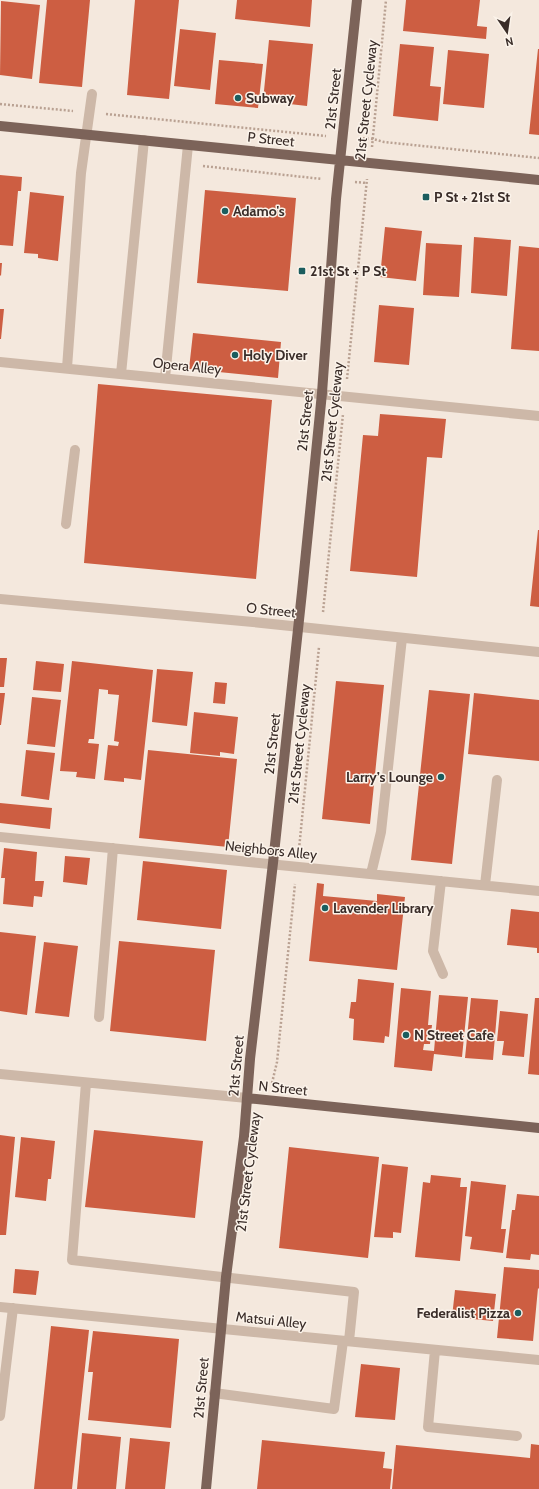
<svg xmlns="http://www.w3.org/2000/svg" width="539" height="1489" font-family="Cabin,sans-serif">
<rect width="100%" height="100%" fill="#f4e8dd"/>
<!-- building -->
<path fill="#cd5e42" d="M47 0H90L82 87 39 83Z
M135 0H179L169 99 127 95Z
M237 0H312L310 27 235 19Z
M406 0H480L477 26 487 27 486 39 403 31Z
M1 1 40 5 32 79 0 75Z
M180 29 216 33 210 90 174 86Z
M269 40 313 44 307 106 263 101Z
M400 44 434 47 430 86 441 87 438 121 393 116Z
M538 49H539V135L529 134Z
M448 50 489 54 484 108 443 104Z
M219 60 263 64 258 108 215 104Z
M0 175 22 177 21 191H18L13 246 0 245Z
M205 190 296 198 288 291 197 283Z
M30 192 64 196 58 261 38 258V254L24 253Z
M385 227 422 231 416 281 380 277Z
M474 237 511 240 507 296 471 293Z
M426 243 462 245 459 297 423 295Z
M519 246 539 248V351L511 349Z
M0 263H2L1 276 0 275Z
M379 305 414 308 409 365 374 362Z
M0 309H4L1 339H0Z
M193 333 281 342 278 378 189 369Z
M98 384 272 400 256 579 84 563Z
M380 414 446 419 442 458 427 457 417 577 350 571 363 435 378 436Z
M538 530H539V607L530 606Z
M0 658H7L4 687H0Z
M36 661 64 664 61 692 33 690Z
M72 661 153 670 141 780 124 778V782L104 780 108 745 118 746 119 742 114 741 119 695 108 694V690L99 689 94 739H89L88 743 99 744 95 779 76 777 77 772 60 771Z
M157 669 193 672 187 726 152 722Z
M336 681 384 685 370 824 322 819Z
M215 682 227 683 225 704 213 703Z
M429 690 470 694 452 864 411 860Z
M0 693H5L1 725H0Z
M474 693 539 700V761L468 754Z
M32 697 61 700 55 747 27 744Z
M194 712 238 717 234 754 220 752V756L190 753Z
M26 750 55 753 49 800 21 796Z
M148 750 237 759 228 847 139 838Z
M0 803 52 808 50 829 0 823Z
M4 848 37 852 35 881H44L42 897 34 896 33 907 3 904 5 878H1Z
M65 856 90 858 87 885 63 882Z
M143 861 227 870 221 929 137 920Z
M317 883 324 884 323 896 377 901V894L405 897 397 970 309 961Z
M511 909 539 912V953H537V948L507 945Z
M0 932 36 936 27 1015 0 1011Z
M119 941 215 950 206 1041 110 1031Z
M44 942 78 946 69 1017 35 1013Z
M358 979 394 983 389 1037 385 1036 384 1043 353 1040 354 1019 349 1018 351 1002H356Z
M401 988 431 991 428 1025H432L430 1044H424L423 1050 434 1051 439 995 468 997 462 1057 434 1054 432 1071 394 1067Z
M471 998 498 1000 493 1060 465 1058Z
M535 998H539V1075L528 1074Z
M500 1011 528 1014 524 1057 502 1055 504 1041H497Z
M94 1130 203 1141 195 1218 85 1207Z
M0 1135 15 1137 6 1235H0Z
M21 1137 55 1141 51 1179H48L46 1201 15 1197Z
M289 1147 379 1157 368 1258 279 1248Z
M382 1164 408 1167 401 1233 393 1232V1238L374 1237Z
M431 1175 461 1178 460 1187H467L460 1261 415 1257 423 1182 430 1183Z
M471 1181 506 1185 501 1229H506L503 1253 470 1249 472 1237 465 1236Z
M517 1194 539 1196V1255L531 1254 530 1260 506 1258 512 1210H515Z
M504 1267 539 1270V1289L538 1288 533 1341 497 1338Z
M15 1269 39 1271 36 1295 13 1293Z
M455 1290 496 1294 493 1321 452 1317Z
M51 1326 89 1330 72 1489H34Z
M93 1331 179 1339 171 1428 88 1420 93 1372H88Z
M361 1364 400 1368 395 1420 355 1417Z
M82 1433 121 1437 116 1489H77Z
M130 1438 170 1442 165 1489H125Z
M262 1440 385 1452 383 1468 392 1469 390 1489H257Z
M531 1444 539 1445V1489H392L396 1445 530 1458Z"/>
<g fill="none" stroke-linecap="round" stroke-linejoin="round">
<!-- path -->
<path stroke="#b9a192" stroke-width="2.5" stroke-dasharray="2 2" stroke-linecap="butt" d="M0 104 73 111
M106 114 326 136
M359 138 373 139 384 142 539 158
M372 147 386 0
M203 166 322 179
M355 182 367 183
M347 379 367 179
M323 612 343 414
M299 849 319 647
M272 1083 277 1062 295 884"/>
<!-- minor -->
<path stroke="#cdb8a8" stroke-width="10" d="M0 362 539 416
M67 368 81 173 92 94
M121 374 144 140
M165 378 188 145
M66 524 75 450
M0 599 253 622 539 652
M0 837 539 891
M371 874 381 832 402 638
M441 881 433 951 443 974
M485 885 497 780
M99 1017 113 848
M0 1074 247 1098
M86 1083 72 1260 354 1292 349 1341
M0 1307 539 1360
M435 1350 428 1427 517 1436
M214 1393 334 1409 343 1341
M0 1416 13 1308"/>
<!-- major -->
<path stroke="#7c6359" stroke-width="10" d="M0 126 539 180
M247 1098 539 1128
M206 1489 226 1277 244 1137 250 1059 273 863 302 592 322 393 336 199 357 0"/>
</g>
<!-- markers -->
<g fill="#1b5d5e" stroke="#fbf3ea" stroke-width="1.5">
<circle cx="238" cy="98" r="4"/>
<rect x="422" y="193" width="8" height="8" rx="2"/>
<circle cx="225" cy="211" r="4"/>
<rect x="298" y="267" width="8" height="8" rx="2"/>
<circle cx="235" cy="355" r="4"/>
<circle cx="441" cy="777" r="4"/>
<circle cx="325" cy="908" r="4"/>
<circle cx="406" cy="1035" r="4"/>
<circle cx="518" cy="1313" r="4"/>
</g>
<g text-anchor="middle" dominant-baseline="central" stroke-width="3" stroke-linejoin="round" paint-order="stroke">
<!-- poi labels -->
<g font-size="14" font-weight="bold" fill="#3a2d29" stroke="#fbf3ea" text-anchor="start">
<text x="246" y="98">Subway</text>
<text x="434" y="197">P St + 21st St</text>
<text x="233" y="211">Adamo's</text>
<text x="310" y="271">21st St + P St</text>
<text x="243" y="355">Holy Diver</text>
<text x="433" y="777" text-anchor="end">Larry’s Lounge</text>
<text x="333" y="908">Lavender Library</text>
<text x="414" y="1035">N Street Cafe</text>
<text x="510" y="1313" text-anchor="end">Federalist Pizza</text>
</g>
<!-- street labels -->
<g font-size="14" fill="#3a2d29" stroke="#fbf3ea">
<text transform="translate(333 99) rotate(-84)">21st Street</text>
<text transform="translate(366 100) rotate(-84)">21st Street Cycleway</text>
<text transform="translate(271 139) rotate(6)">P Street</text>
<text transform="translate(187 366) rotate(6)">Opera Alley</text>
<text transform="translate(305 421) rotate(-84)">21st Street</text>
<text transform="translate(332 422) rotate(-84)">21st Street Cycleway</text>
<text transform="translate(271 610) rotate(6)">O Street</text>
<text transform="translate(272 744) rotate(-84)">21st Street</text>
<text transform="translate(299 744) rotate(-84)">21st Street Cycleway</text>
<text transform="translate(271 850) rotate(6)">Neighbors Alley</text>
<text transform="translate(236 1066) rotate(-85)">21st Street</text>
<text transform="translate(283 1088) rotate(6)">N Street</text>
<text transform="translate(248 1172) rotate(-83)">21st Street Cycleway</text>
<text transform="translate(271 1320) rotate(6)">Matsui Alley</text>
<text transform="translate(201 1388) rotate(-85)">21st Street</text>
</g>
</g>
<!-- north arrow -->
<g transform="translate(507 32) rotate(167)" stroke="#fbf3ea" stroke-width="3" paint-order="stroke">
<path d="M0-3L7 15L0 10L-7 15Z" fill="#3a2d29"/>
<text y="-6" font-size="11" font-weight="bold" text-anchor="middle" fill="#3a2d29">N</text>
</g>
</svg>
